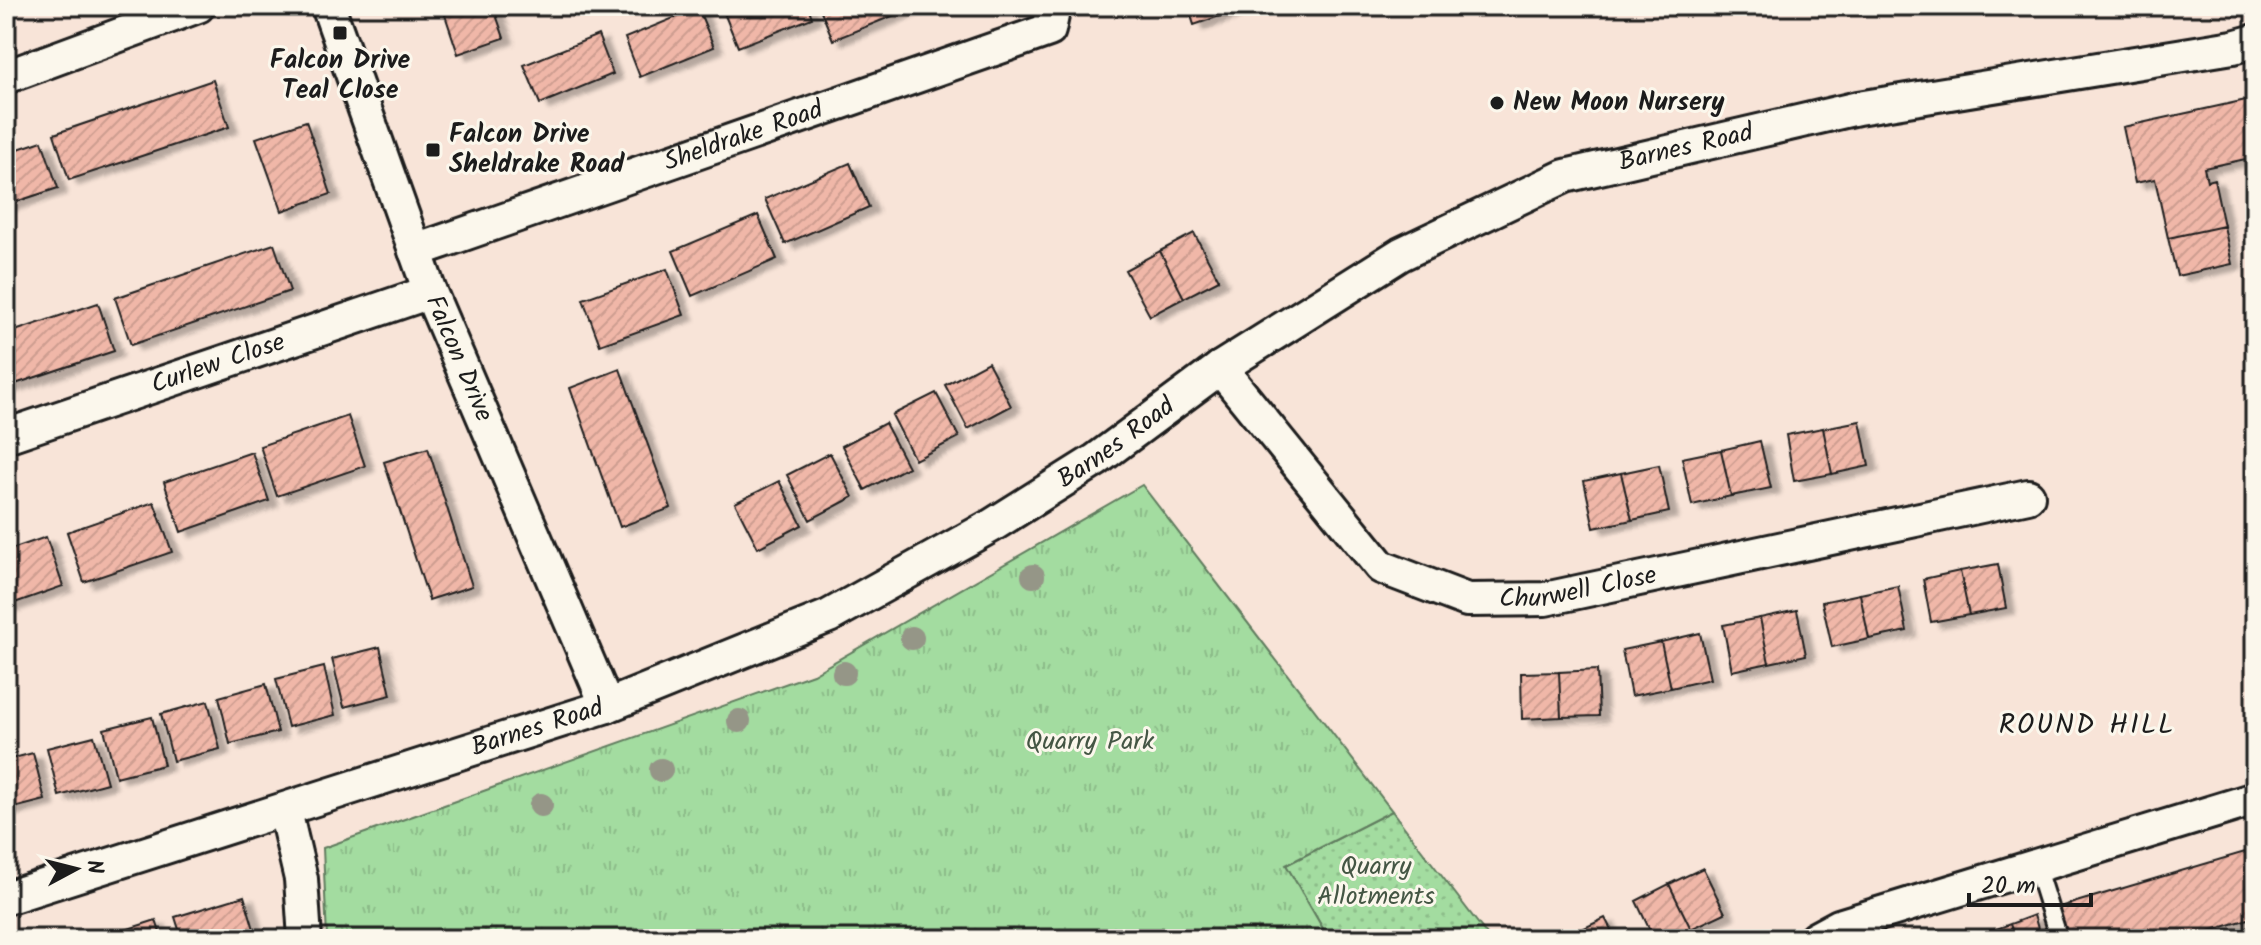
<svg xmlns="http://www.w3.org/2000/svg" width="2261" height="945" font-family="Kalam,sans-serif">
<defs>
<pattern id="grass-dots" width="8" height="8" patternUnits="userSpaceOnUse" patternTransform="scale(2)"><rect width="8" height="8" fill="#a3dca0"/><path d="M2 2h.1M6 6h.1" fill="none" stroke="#8cbc89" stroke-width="1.8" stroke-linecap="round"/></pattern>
<pattern id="park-tufts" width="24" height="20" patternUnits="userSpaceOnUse" patternTransform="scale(2)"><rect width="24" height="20" fill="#a3dca0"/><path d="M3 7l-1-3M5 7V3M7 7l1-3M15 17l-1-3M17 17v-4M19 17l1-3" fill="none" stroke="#8cbc89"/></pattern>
<pattern id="building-hatch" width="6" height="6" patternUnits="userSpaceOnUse" patternTransform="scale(2)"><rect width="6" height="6" fill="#f0b7a8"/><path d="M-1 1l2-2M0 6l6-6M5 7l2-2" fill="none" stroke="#cd9d90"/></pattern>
<filter id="shadow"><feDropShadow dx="9" dy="5" stdDeviation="2" flood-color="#0004"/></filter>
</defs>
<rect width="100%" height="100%" fill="#f8e4d8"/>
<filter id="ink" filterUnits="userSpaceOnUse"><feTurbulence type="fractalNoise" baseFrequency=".0125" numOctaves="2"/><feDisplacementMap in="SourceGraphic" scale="16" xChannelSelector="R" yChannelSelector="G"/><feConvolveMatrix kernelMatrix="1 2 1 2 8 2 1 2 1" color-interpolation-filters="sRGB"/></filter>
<g filter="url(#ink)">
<!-- grass -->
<path fill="url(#grass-dots)" stroke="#607c5e" stroke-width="2" d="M1392 811 1490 939H1329L1286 865Z"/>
<!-- park -->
<path fill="url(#park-tufts)" stroke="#607c5e" stroke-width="2" d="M1142 485 1392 811 1286 865 1329 939H327L323 848 813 674Z"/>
<!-- building -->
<path fill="url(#building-hatch)" stroke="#1c1c1c" stroke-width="2" filter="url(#shadow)" d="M442 6H493L504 38 458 54Z
M728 6H808L812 18 738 47 722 8Z
M819 6H917L833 40Z
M1188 6H1233L1234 11 1194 25Z
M698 8 714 47 640 77 625 38Z
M598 35 613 74 540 104 524 65Z
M213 80 229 127 69 180 54 134Z
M2255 98V157L2204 168 2207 181 2214 179 2224 226 2168 238 2155 179 2135 183 2123 127Z
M306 121 331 194 282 211 256 138Z
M42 141 58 188 6 205V153Z
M850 163 869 207 785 244 765 199Z
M758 215 777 259 692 296 673 251Z
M2224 226 2232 264 2177 276 2168 238Z
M1194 233 1219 280 1184 298 1160 251Z
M274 244 290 291 131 345 115 298Z
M1160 251 1184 298 1150 316 1125 270Z
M667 269 684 315 600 345 583 299Z
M98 303 114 351 6 387V334Z
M988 362 1011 406 968 429 945 385Z
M620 369 671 508 620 527 570 388Z
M936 393 959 437 915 460 892 415Z
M348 416 365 466 277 496 260 446Z
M1860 421 1869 466 1832 474 1823 428Z
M885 423 908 467 865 490 842 446Z
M1823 428 1832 474 1794 481 1786 435Z
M1760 441 1771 488 1731 496 1721 450Z
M428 448 472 586 429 600 384 462Z
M1721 450 1731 496 1692 505 1682 458Z
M252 452 269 501 181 532 164 482Z
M830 453 853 497 810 520 787 475Z
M1659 465 1669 512 1632 520 1621 473Z
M1621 473 1632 520 1594 528 1584 481Z
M779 481 802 525 758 548 735 503Z
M154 502 172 552 84 582 67 532Z
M46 537 63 586 6 606V551Z
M1998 564 2006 608 1969 615 1960 571Z
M1960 571 1969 615 1931 622 1923 579Z
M1898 586 1907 631 1869 639 1860 594Z
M1860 594 1869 639 1832 647 1822 602Z
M1797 610 1806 655 1769 663 1760 618Z
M1760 618 1769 663 1732 671 1723 625Z
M1700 633 1710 679 1671 688 1661 642Z
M1661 642 1671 688 1631 696 1622 650Z
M380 647 391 695 344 707 332 659Z
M324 667 335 715 288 727 276 679Z
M1597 670 1599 716 1561 717 1559 672Z
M1559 672 1561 717 1522 719 1521 673Z
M266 684 278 732 230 744 219 697Z
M208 701 220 749 173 761 161 714Z
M152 717 164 765 116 777 104 729Z
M94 736 107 783 59 796 47 748Z
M33 753 45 800 6 810V760Z
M2255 849V917L2183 939H2063L2056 908Z
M1703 868 1725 913 1691 929 1669 884Z
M1669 884 1691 929 1671 939H1654L1636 901Z
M244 896 257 939H182L175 917Z
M2034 915 2041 939H2015L2010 924Z
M1605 918 1616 939H1581L1578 931Z
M156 920 162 939H97Z
M2010 924 2015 939H1990L1988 932Z
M1578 931 1581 939H1562Z
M1988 932 1990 939H1966Z"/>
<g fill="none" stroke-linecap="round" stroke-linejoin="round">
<defs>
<path id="service" d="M2036 866 2059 939"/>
<g id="minor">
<path id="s1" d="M328 6 430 292 607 706"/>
<path d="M6 77 198 6"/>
<path id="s2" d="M415 251 1049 30 1054 6"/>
<path id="s3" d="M1220 368 1381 567 1467 600 1545 599 2028 496"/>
<path id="s4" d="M6 436 430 292"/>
<path d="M285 811 301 879 305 939"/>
<path id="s5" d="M6 898 607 706 829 616 991 526 1096 460 1220 368 1401 254 1565 176 1858 108 2233 47 2255 41"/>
<path d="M1815 939 1839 926 2255 799"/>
</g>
</defs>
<!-- service casing -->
<use href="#service" stroke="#1c1c1c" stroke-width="22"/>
<!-- minor casing -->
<use href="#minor" stroke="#1c1c1c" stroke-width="38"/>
<!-- service -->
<use href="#service" stroke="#fbf7ec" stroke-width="16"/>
<!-- minor -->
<use href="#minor" stroke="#fbf7ec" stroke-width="32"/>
</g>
<!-- trees -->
<g fill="#959687">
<circle cx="1033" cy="576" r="12"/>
<circle cx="912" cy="638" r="12"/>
<circle cx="844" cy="673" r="12"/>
<circle cx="739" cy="721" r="12"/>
<circle cx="661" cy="770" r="12"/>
<circle cx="541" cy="805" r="12"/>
</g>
</g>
<!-- markers -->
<g fill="#1c1c1c" stroke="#fbf7ec" stroke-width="3">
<rect x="332" y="25" width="16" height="16" rx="4"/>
<circle cx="1497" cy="103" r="8"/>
<rect x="425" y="142" width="16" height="16" rx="4"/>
</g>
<g text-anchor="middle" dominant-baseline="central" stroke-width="6" stroke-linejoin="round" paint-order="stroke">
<!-- poi labels -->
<g font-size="26" font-weight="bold" fill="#1c1c1c" stroke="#fbf7ec" text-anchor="start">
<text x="340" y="61" text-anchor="middle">Falcon Drive<tspan x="340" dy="30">Teal Close</tspan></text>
<text x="1513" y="103">New Moon Nursery</text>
<text x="449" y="135">Falcon Drive<tspan x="449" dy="30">Sheldrake Road</tspan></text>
</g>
<!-- street labels -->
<g font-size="26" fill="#1c1c1c" stroke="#fbf7ec">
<text stroke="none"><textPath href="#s2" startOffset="348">Sheldrake Road</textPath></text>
<text stroke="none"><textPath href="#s5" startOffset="1854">Barnes Road</textPath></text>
<text stroke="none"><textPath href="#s1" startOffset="376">Falcon Drive</textPath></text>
<text stroke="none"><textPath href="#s4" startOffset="224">Curlew Close</textPath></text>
<text stroke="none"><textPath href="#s5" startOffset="1206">Barnes Road</textPath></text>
<text stroke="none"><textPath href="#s3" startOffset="460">Churwell Close</textPath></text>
<text stroke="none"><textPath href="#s5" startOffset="558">Barnes Road</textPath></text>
</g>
<!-- park labels -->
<g font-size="26" fill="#445644" stroke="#fbf7ec">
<text x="1090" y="742">Quarry Park</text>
<text x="1376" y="867">Quarry<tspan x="1376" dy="30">Allotments</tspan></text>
</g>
<!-- neighbourhood labels -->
<g font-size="28" letter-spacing="2" fill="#1c1c1c" stroke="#fbf7ec">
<text x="2087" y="725">ROUND HILL</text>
</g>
</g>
<!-- margin -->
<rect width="2261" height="945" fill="none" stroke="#fbf7ec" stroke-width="32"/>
<rect x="16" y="16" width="2229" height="913" fill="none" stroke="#1c1c1c" stroke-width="3" filter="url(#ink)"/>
<!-- north arrow -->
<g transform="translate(76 869) rotate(83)" stroke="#fbf7ec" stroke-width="6" paint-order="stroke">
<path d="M0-6L14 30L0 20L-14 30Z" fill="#1c1c1c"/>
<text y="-12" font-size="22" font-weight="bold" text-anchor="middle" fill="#1c1c1c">N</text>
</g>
<!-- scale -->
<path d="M1969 893v12h122v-12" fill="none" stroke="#1c1c1c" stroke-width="4"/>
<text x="1981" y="893" font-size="24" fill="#1c1c1c" stroke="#fbf7ec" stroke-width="6" paint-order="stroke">20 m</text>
</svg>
